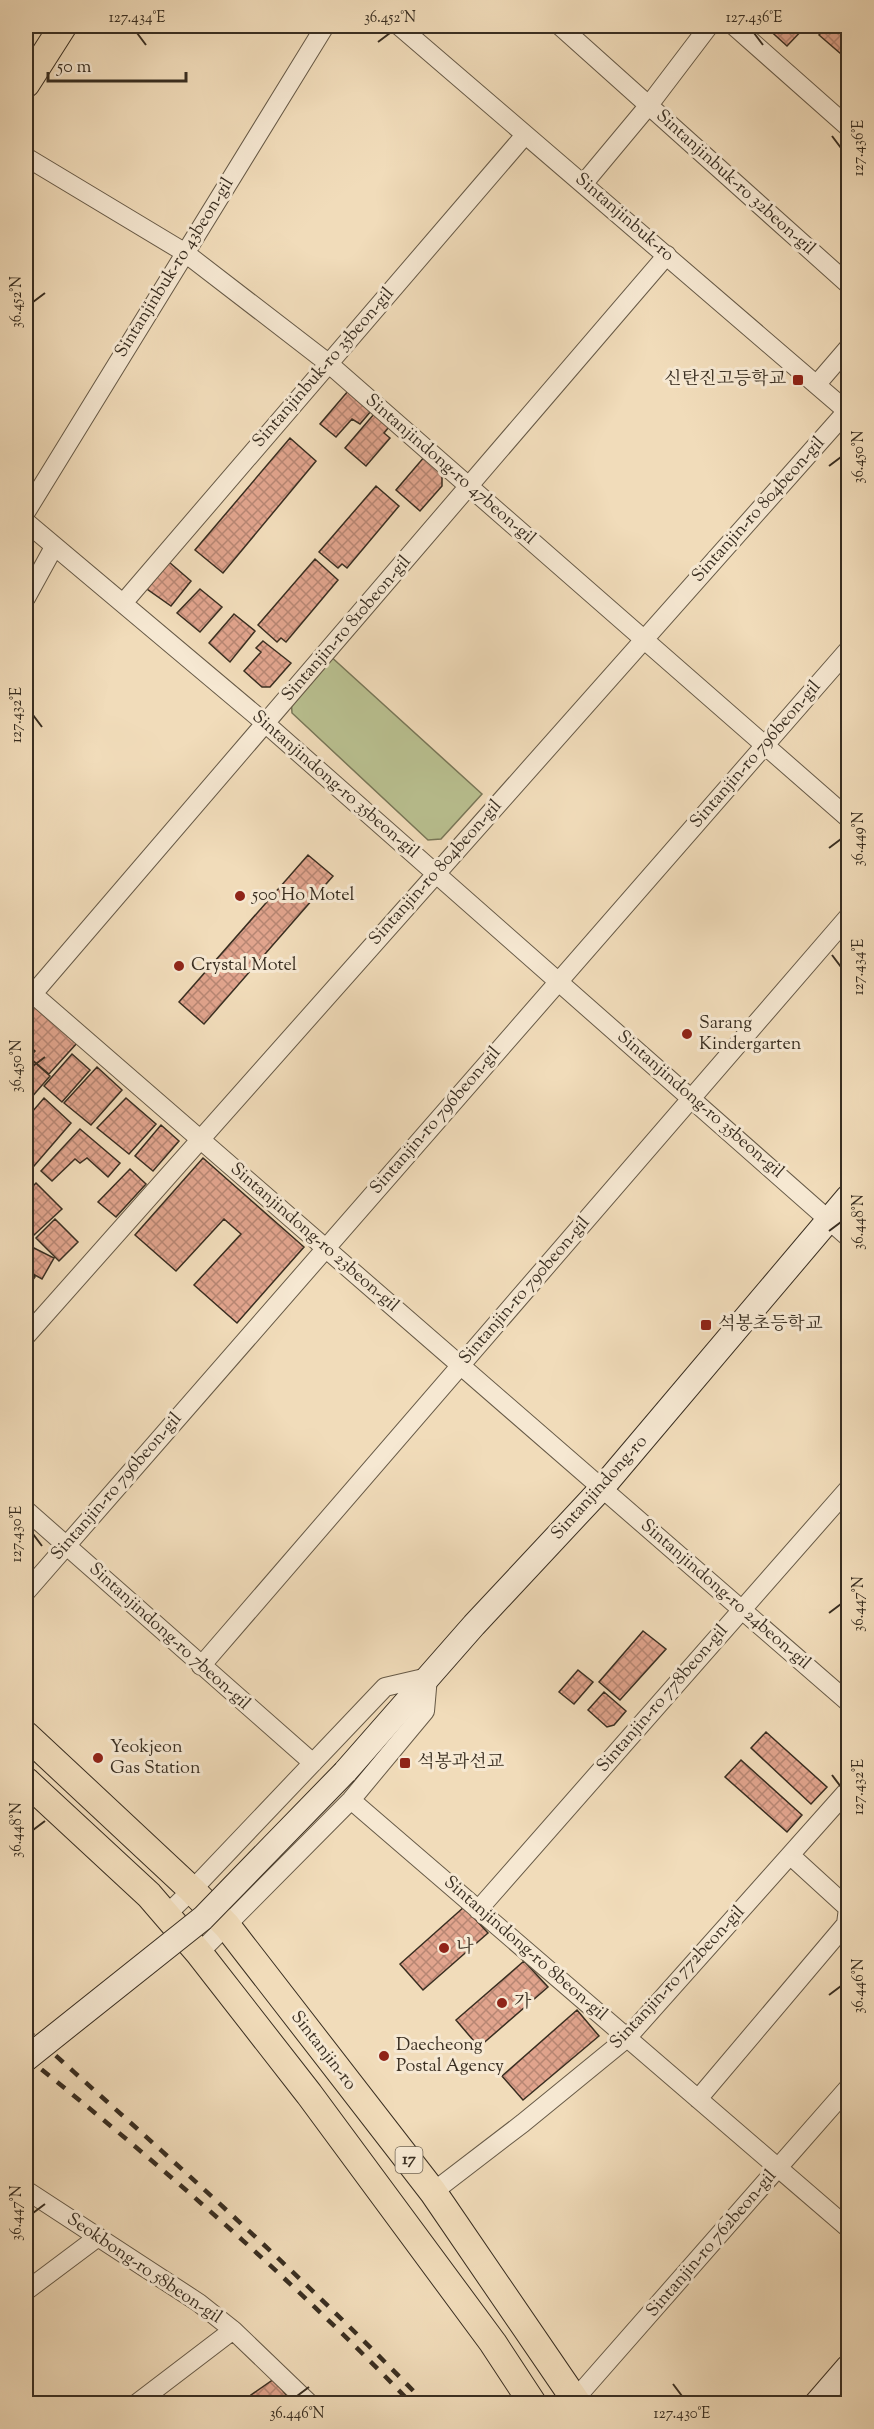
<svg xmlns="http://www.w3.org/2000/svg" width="874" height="2429" font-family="'Sorts Mill Goudy','Noto Serif KR',serif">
<defs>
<pattern id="building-cross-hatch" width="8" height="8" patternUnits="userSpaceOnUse" patternTransform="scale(1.5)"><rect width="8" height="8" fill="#e1a48d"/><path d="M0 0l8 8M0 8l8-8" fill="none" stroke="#b78673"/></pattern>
</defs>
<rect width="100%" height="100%" fill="#f1dcba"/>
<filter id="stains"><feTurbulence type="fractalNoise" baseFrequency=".00333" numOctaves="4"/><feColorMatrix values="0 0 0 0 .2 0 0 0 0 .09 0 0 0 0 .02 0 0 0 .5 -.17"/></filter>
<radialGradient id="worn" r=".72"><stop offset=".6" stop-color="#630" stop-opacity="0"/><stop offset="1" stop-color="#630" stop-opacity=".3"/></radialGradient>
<!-- green -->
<path fill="#b9c090" stroke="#797758" stroke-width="1.5" d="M328 654 482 794 441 839 428 840 292 713 291 697Z"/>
<!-- building -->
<path fill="url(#building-cross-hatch)" stroke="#392e21" stroke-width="1.5" d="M765 26H806L787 46Z
M827 26H848V46L841 54 819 35Z
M348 391 371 411 360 424 352 419 336 437 320 424Z
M374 414 389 427 384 433 390 438 366 466 345 448Z
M290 438 316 461 223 573 195 550Z
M425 456 442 471V486L420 511 396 490Z
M376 486 399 506 347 568 342 564 338 568 319 552Z
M315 559 338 580 286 642 281 638 277 642 258 625Z
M169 562 191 581 171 606 147 589Z
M200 589 222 607 200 632 177 613Z
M234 614 255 631 230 662 209 643Z
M263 641 291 663 270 687H262L244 671 261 652 256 648Z
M308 855 333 876 204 1024 179 1002Z
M32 1005 77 1043 49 1074 29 1057 35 1051 26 1043V1012Z
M72 1054 90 1070 62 1102 44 1086Z
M26 1055 50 1076 31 1098 26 1093Z
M97 1067 122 1090 91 1125 64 1103Z
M44 1098 71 1123 34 1166 26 1160V1119Z
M126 1098 156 1124 129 1154 97 1128Z
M161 1125 179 1141 153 1171 135 1156Z
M80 1129 120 1163 108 1177 87 1158 80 1163 75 1159 52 1181 41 1171Z
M203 1158 304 1247 237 1323 194 1285 241 1234 224 1219 176 1271 135 1235Z
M130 1169 146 1184 116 1217 98 1202Z
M36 1183 62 1209 34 1235 26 1227V1193Z
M55 1219 78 1242 59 1261 36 1238Z
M32 1247 54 1258 42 1279 26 1270V1257Z
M26 1271 35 1277 26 1289Z
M643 1631 666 1649 620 1700 599 1682Z
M578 1670 593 1682 574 1704 559 1692Z
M604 1692 626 1711 614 1725 607 1727 588 1710Z
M766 1732 827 1787 811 1804 751 1748Z
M741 1760 802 1815 787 1832 725 1777Z
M464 1907 488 1933 423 1990 400 1964Z
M524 1961 548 1987 479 2047 456 2020Z
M577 2010 599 2036 523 2100 502 2076Z
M274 2379 293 2404H257L251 2395Z"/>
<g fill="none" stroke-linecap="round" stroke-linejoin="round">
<defs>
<path id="minor" d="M399 26 848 412
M560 26 848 284
M734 26 848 127
M26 157 184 252 328 363 848 818
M584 183 649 105 709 26
M817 384 848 348
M26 512 325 26
M26 522 265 723 848 1237
M26 598 54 547
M124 602 525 135
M26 988 848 1702
M26 1002 667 255
M26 1336 847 411
M26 1510 313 1763
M26 1592 848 650
M201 1666 848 917
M351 1800 848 2228
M478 1910 848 1489
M166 1915 192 1890 385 1687 428 1677 425 1711 351 1800 199 1953
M698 2099 846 1924 848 1908 790 1855
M26 2190 199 2303 233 2330 310 2404
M433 2192 523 2123 627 2038 848 1790
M26 2291 98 2237
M575 2399 848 2088
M136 2404 233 2330"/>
<path id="secondary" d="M345 1772 474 1625 602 1488 848 1197
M816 2404 848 2367"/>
<path id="primary" d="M26 84 63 26
M26 1735 192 1890 227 1926 433 2192 578 2404
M26 1781 149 1895 199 1953 309 2094 493 2343 533 2404"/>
</defs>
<!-- minor casing -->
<use href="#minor" stroke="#675a47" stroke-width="20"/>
<!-- secondary casing -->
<use href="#secondary" stroke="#392e21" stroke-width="26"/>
<!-- primary casing -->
<use href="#primary" stroke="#392e21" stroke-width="29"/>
<!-- minor -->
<use href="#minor" stroke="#f6e8d2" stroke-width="18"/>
<!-- secondary -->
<use href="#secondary" stroke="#f6e8d2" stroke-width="24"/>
<!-- primary -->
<use href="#primary" stroke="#f1dcba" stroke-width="27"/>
<!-- rail -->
<path stroke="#392e21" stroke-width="4.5" stroke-dasharray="10 10" stroke-linecap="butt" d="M26 2029C162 2151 299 2272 426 2404
M26 2057C160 2164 293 2280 412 2404"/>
<defs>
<path id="secondary-bridge" d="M26 2059 203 1918 345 1772"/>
</defs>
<!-- secondary-bridge casing -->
<use href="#secondary-bridge" stroke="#392e21" stroke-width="26" stroke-linecap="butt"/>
<!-- secondary-bridge -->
<use href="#secondary-bridge" stroke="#f6e8d2" stroke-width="24"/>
</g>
<!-- ticks -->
<path fill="none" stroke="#392e21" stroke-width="2" d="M137 33 146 45M754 33 763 45M378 42 390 33M832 136 841 148M33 302 45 293M829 466 841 457M33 715 42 727M829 848 841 839M832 955 841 967M33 1066 45 1057M829 1231 841 1222M33 1534 42 1546M829 1613 841 1604M832 1775 841 1787M33 1830 45 1821M829 1995 841 1986M33 2213 45 2204M673 2384 682 2396M297 2396 309 2387"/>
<!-- markers -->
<g fill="#8f2418" stroke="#f6e8d2" stroke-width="2">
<rect x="792" y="374" width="12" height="12" rx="3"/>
<circle cx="240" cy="896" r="6"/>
<circle cx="179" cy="966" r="6"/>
<circle cx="687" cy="1034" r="6"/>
<rect x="700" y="1319" width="12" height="12" rx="3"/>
<circle cx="98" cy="1758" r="6"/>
<rect x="399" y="1757" width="12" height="12" rx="3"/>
<circle cx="444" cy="1948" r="6"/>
<circle cx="502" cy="2003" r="6"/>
<circle cx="384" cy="2056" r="6"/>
</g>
<g text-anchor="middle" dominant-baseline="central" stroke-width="6" stroke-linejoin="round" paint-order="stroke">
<!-- shield labels -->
<rect fill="#f6e8d2" stroke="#726656" stroke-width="1.5" x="395.5" y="2147" width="27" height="26" rx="4.5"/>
<g font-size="16" font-weight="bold" fill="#392e21">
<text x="409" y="2160">17</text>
</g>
<!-- street labels -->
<g font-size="18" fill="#392e21" stroke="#f6e8d2">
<text transform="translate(735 183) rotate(42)">Sintanjinbuk-ro 32beon-gil</text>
<text transform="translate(624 218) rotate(41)">Sintanjinbuk-ro</text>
<text transform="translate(175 268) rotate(-58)">Sintanjinbuk-ro 43beon-gil</text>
<text transform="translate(324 368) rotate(-49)">Sintanjinbuk-ro 35beon-gil</text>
<text transform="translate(450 470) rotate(41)">Sintanjindong-ro 47beon-gil</text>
<text transform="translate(759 510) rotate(-48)">Sintanjin-ro 804beon-gil</text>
<text transform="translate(347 629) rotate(-49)">Sintanjin-ro 810beon-gil</text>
<text transform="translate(756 755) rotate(-49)">Sintanjin-ro 796beon-gil</text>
<text transform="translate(335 785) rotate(41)">Sintanjindong-ro 35beon-gil</text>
<text transform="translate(436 873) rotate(-48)">Sintanjin-ro 804beon-gil</text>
<text transform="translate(700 1105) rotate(41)">Sintanjindong-ro 35beon-gil</text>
<text transform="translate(436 1121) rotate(-49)">Sintanjin-ro 796beon-gil</text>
<text transform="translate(314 1238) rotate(41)">Sintanjindong-ro 23beon-gil</text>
<text transform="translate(525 1291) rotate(-49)">Sintanjin-ro 790beon-gil</text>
<text transform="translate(117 1487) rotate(-49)">Sintanjin-ro 796beon-gil</text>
<text transform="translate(600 1488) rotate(-48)">Sintanjindong-ro</text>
<text transform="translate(725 1595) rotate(41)">Sintanjindong-ro 24beon-gil</text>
<text transform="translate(169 1637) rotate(42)">Sintanjindong-ro 7beon-gil</text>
<text transform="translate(663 1699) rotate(-49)">Sintanjin-ro 778beon-gil</text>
<text transform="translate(525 1949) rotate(41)">Sintanjindong-ro 8beon-gil</text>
<text transform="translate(678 1978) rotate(-47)">Sintanjin-ro 772beon-gil</text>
<text transform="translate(323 2051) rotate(52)">Sintanjin-ro</text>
<text transform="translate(712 2244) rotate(-49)">Sintanjin-ro 762beon-gil</text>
<text transform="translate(144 2269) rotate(34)">Seokbong-ro 58beon-gil</text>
</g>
<!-- poi labels -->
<g font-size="18" fill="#392e21" stroke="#f6e8d2" text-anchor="start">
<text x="786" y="380" text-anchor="end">신탄진고등학교</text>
<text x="252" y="896">500 Ho Motel</text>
<text x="191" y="966">Crystal Motel</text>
<text x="699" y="1024">Sarang<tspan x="699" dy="21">Kindergarten</tspan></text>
<text x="718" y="1325">석봉초등학교</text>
<text x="110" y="1748">Yeokjeon<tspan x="110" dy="21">Gas Station</tspan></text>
<text x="417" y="1763">석봉과선교</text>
<text x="456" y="1948">나</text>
<text x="514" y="2003">가</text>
<text x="396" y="2046">Daecheong<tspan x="396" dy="21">Postal Agency</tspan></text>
</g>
</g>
<!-- margin -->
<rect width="874" height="2429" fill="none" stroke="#f1dcba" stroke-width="66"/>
<!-- scale -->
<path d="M48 72v9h138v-9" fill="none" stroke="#392e21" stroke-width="3"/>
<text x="57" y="72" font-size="18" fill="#392e21" stroke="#f6e8d2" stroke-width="4.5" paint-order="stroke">50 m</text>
<rect x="33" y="33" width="808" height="2363" fill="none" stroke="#392e21" stroke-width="2"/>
<g font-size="15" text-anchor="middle" fill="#392e21">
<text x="137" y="22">127.434°E</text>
<text x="390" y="22">36.452°N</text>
<text x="754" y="22">127.436°E</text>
<text transform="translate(858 148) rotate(-90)" y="5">127.436°E</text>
<text transform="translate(16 302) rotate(-90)" y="5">36.452°N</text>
<text transform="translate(858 457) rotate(-90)" y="5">36.450°N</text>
<text transform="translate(16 715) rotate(-90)" y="5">127.432°E</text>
<text transform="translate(858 839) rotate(-90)" y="5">36.449°N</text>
<text transform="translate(858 967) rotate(-90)" y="5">127.434°E</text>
<text transform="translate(16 1066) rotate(-90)" y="5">36.450°N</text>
<text transform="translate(858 1222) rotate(-90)" y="5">36.448°N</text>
<text transform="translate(16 1534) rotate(-90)" y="5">127.430°E</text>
<text transform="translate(858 1604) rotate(-90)" y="5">36.447°N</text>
<text transform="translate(858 1787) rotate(-90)" y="5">127.432°E</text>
<text transform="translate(16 1830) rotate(-90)" y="5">36.448°N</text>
<text transform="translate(858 1986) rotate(-90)" y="5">36.446°N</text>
<text transform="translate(16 2213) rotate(-90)" y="5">36.447°N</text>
<text x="297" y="2418">36.446°N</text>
<text x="682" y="2418">127.430°E</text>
</g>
<rect width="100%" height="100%" filter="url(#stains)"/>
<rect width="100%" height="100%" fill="url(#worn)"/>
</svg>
